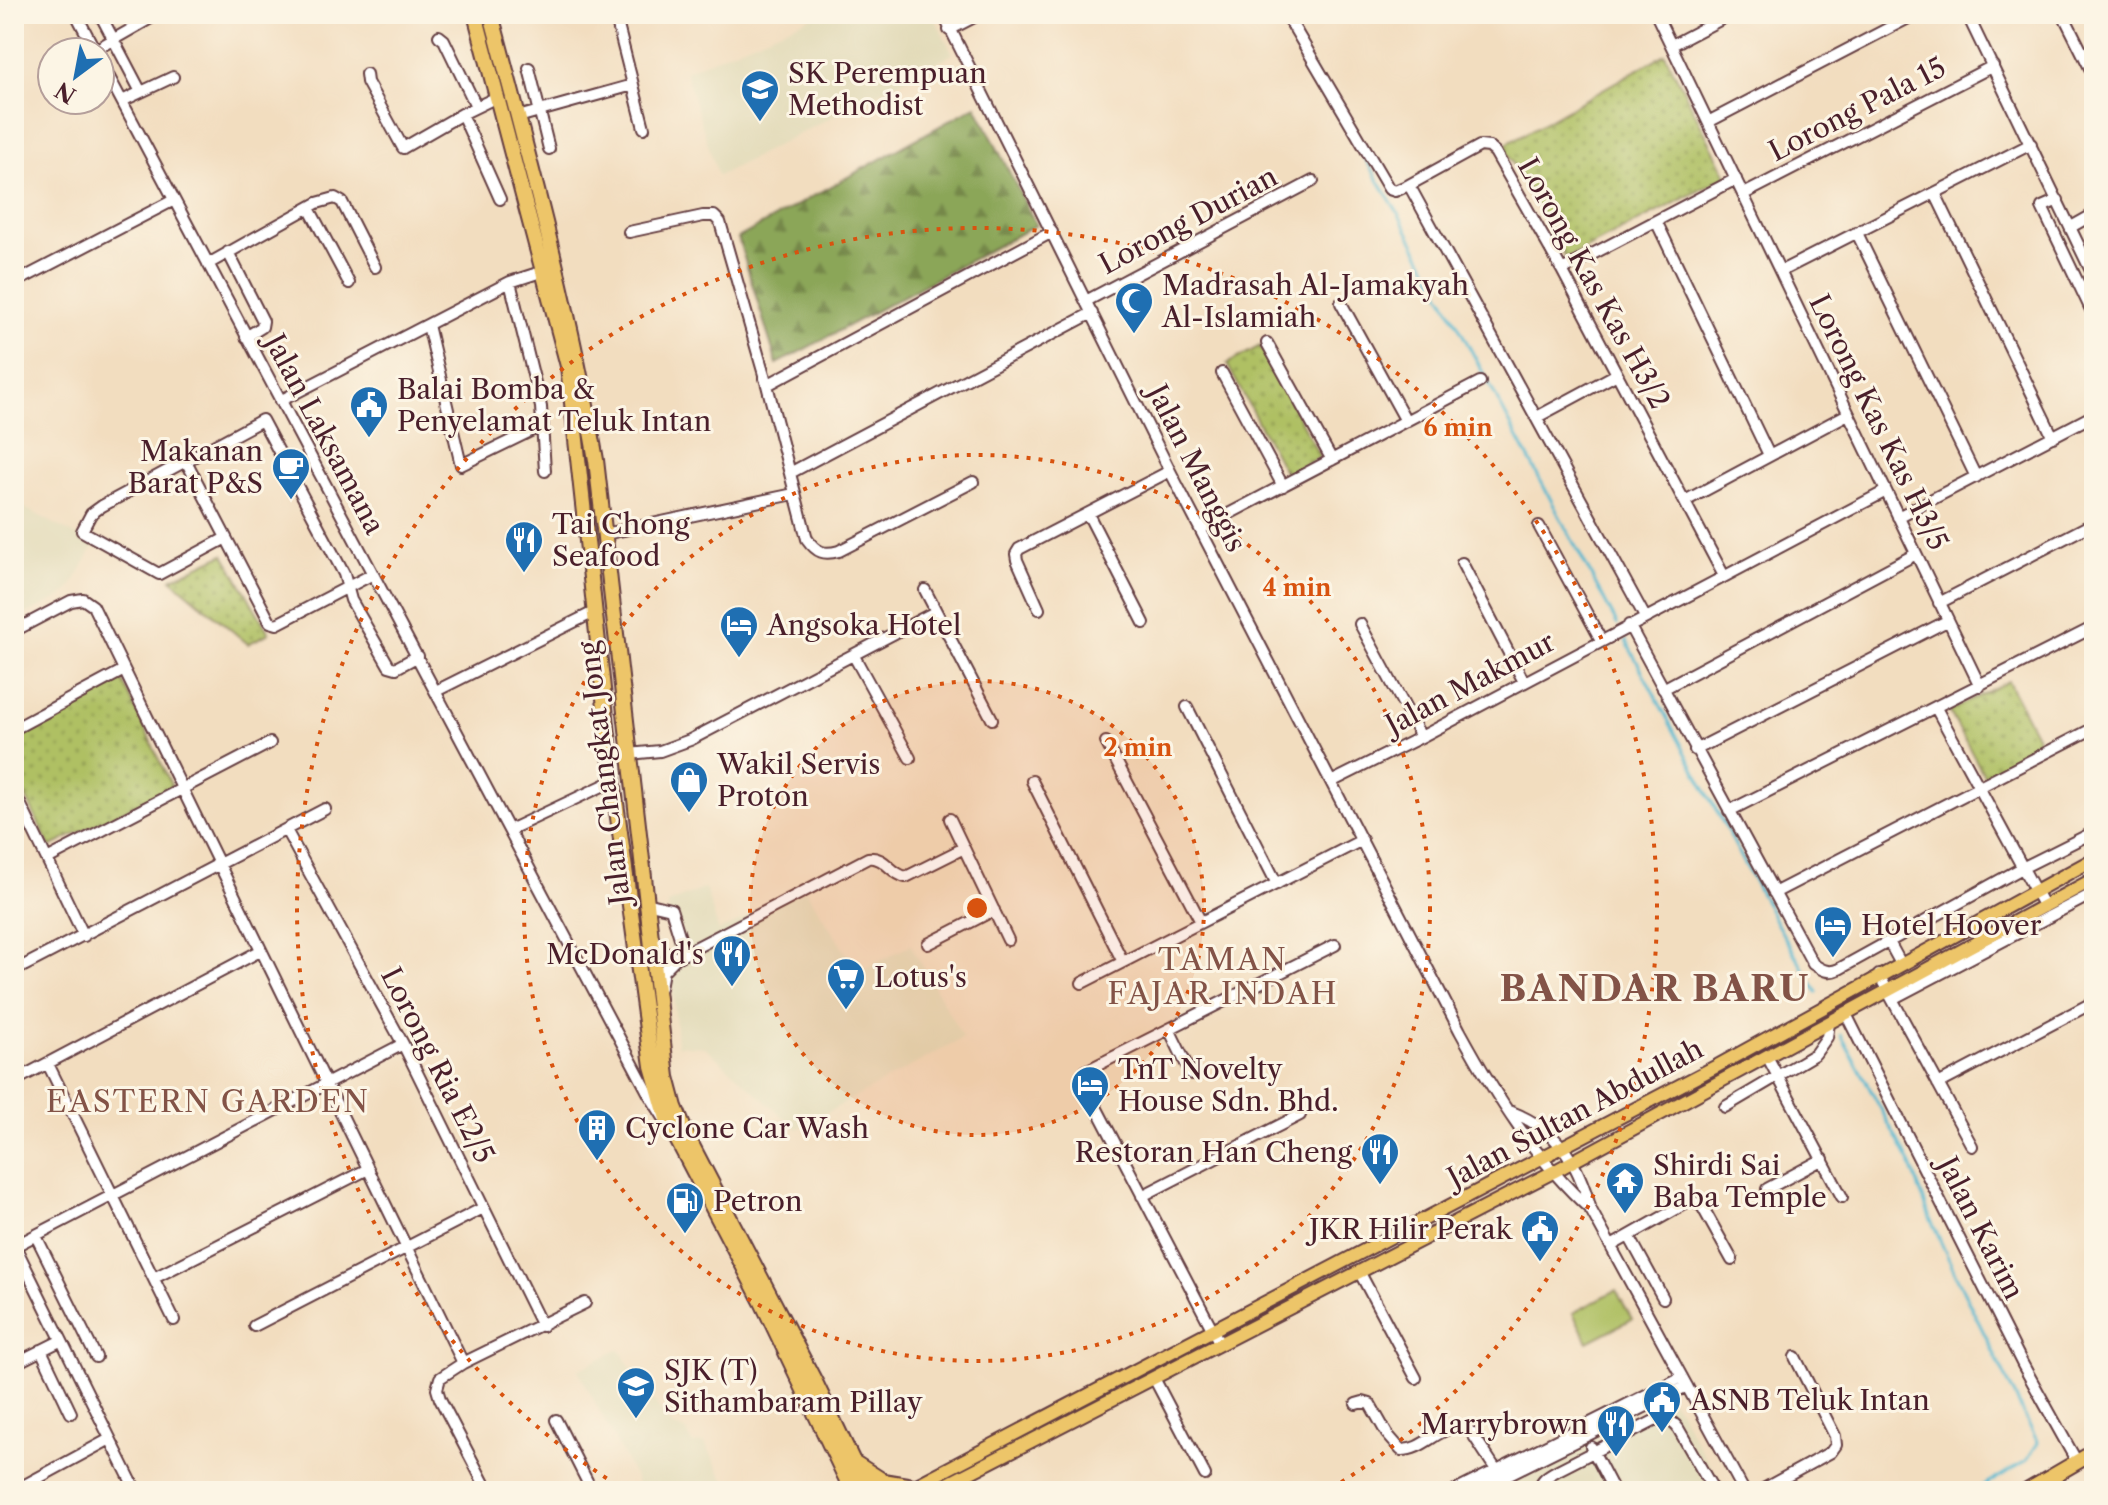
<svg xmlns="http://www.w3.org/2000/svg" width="2108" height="1505" font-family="'Libre Caslon Text',serif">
<defs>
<pattern id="grass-dots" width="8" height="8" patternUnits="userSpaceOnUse" patternTransform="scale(2)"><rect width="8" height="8" fill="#afc063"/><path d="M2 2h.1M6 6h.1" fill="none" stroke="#909b52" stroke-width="1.8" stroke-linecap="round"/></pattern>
<pattern id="forest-firs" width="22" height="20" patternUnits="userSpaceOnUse" patternTransform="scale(2)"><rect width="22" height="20" fill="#8ba659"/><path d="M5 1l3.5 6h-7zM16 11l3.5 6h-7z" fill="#74874a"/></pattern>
</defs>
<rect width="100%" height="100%" fill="#fcf5e5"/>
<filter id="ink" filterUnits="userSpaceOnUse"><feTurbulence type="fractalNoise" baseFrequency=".0125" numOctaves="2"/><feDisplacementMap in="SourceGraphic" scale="16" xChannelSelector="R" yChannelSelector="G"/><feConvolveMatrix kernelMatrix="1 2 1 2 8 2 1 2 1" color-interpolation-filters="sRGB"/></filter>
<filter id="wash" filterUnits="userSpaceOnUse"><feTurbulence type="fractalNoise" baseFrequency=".006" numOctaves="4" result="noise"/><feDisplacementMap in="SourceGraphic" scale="32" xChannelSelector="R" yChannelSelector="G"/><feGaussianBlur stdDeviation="1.8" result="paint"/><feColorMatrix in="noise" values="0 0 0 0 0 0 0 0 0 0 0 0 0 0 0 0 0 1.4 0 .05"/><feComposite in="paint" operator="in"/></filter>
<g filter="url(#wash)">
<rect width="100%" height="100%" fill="#f2ddbf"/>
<!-- built -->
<path fill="#e3dbba" d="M819 14H933L953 54 718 176 685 71Z
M14 505 25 508 94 545 71 588 61 597 14 620Z
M705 888 719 931 806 890 858 972 911 945 963 1038 797 1129 705 1047 677 1045 668 904Z
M619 1349 643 1388 673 1427 687 1431 692 1444 705 1443 723 1478 739 1491H642L578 1370Z
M1672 1399 1725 1491H1491Z"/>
<!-- grass -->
<path fill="url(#grass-dots)" stroke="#7c7047" stroke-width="2" d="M1665 54 1727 176 1566 259 1503 146Z
M1260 346 1320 457 1286 475 1227 364Z
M224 554 269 633 248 644 171 579Z
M122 680 172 787 50 847 14 772V736Z
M2008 681 2042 747 1985 777 1949 711Z"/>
<!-- forest -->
<path fill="url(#forest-firs)" stroke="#6a6242" stroke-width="2" d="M976 106 1036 225 777 364 738 238Z"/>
<!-- garden -->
<path fill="#afc063" stroke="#7c7047" stroke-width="2" d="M1616 1290 1632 1319 1588 1342 1573 1313Z"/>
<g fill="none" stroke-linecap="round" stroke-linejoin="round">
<!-- stream -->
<path stroke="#50b6cf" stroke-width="3" d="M1278 14 1398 213 1617 624
M1626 641 1778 926 1817 992
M1841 1035 1911 1165 1930 1218 1959 1282 2038 1443 2026 1461 1975 1491"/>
</g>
</g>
<g filter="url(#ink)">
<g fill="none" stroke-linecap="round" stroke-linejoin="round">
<defs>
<path id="minor" d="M76 14 96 52
M100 14 141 92
M615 14 644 128
M943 14 1170 471 1460 1031C1495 1095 1536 1161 1591 1210
M1286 14 1389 189 1395 191 1409 185
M1656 14 1980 686
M1967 14 2094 277
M2063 14 2094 76
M949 30 980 14
M439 36 444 40 476 106
M1672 45 1731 14
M95 50 158 14
M100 60 649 1094 664 1118
M529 68 549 149
M366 74 367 82 403 148 462 114 497 97
M122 101 173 77
M462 114 500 199
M518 117 633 85
M1710 121 1916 14
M1935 193 2053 437
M1744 194 1993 66
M2058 200 2042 207 2094 316
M309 208 349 283
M1656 221 1769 455
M2071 227 2094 214
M629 232 703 216H714L720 222 767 385 807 539C817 553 824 555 839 551L973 482
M1857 233 1976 477
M228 252 263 321 262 327 246 337
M208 264 317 203 335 198 342 202 375 267
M1562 270 1736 179
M1781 271 2031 144
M510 282 541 407 545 471
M14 283 174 200
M1086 301 1313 181
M1341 303 1406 421
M428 325 461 465 543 425
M1267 343 1332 460
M1222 373 1283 486
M767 385 1052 232
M280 401 510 282 547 270
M1537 417 1617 374
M185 459 270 622 277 624 373 574
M790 473 1092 313
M1685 501 1848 414
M1088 514 1144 623
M1898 517 2094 415
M1539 526 1601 640
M1200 529 1480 382
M605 534 794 494
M226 538 159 574 82 531 91 514 102 506 262 420 344 574 351 600 389 666 396 668 418 656
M1462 563 1524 682
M925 590 992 719
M1939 603 2094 523
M1039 609 1017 560 1016 554 1019 549 1170 471
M1645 617 1409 185 1480 146 1489 147 1495 152 1562 270 1724 576
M1360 624 1421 737
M1629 625 1813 964C1822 970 1829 974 1839 969L2022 868 2094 832
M14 631 71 601 83 599 93 606 463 1363
M854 656 910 758
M1663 689 1916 554
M436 691 594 612
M1187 707 1277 884
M1936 708 2044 907
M14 729 124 670
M1106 742 1201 922
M1695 750 1947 621
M629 754 660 751 690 740 935 612
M1032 781 1123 962
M1333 781 1421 737 1886 491
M14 791 84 936
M1729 811 2094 627
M950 819 1008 940
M286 830 403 1044 542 1326
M509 830 613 781
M47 859 270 743
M1774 893 2094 728
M646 903 671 909 685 954
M652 936 660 949 676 958
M1889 942 1901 964
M928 944 994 910
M14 971 325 809
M1879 975 1972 1146
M1082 983 1362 840
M660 988 663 971 676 958 868 858C886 856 890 874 906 877L964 848
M1892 999 2094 893
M1846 1014 2023 1365 2077 1462
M1169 1029 1191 1074
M1768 1058 1842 1197
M48 1064 174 1320
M14 1081 260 951
M1938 1084 2094 1002
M1725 1107 1815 1054 1827 1037 1829 1023
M1507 1110C1557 1129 1577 1158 1591 1210L1744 1491
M1767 1189 1823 1159
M1142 1196 1300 1115
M36 1236 96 1357
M1629 1236 1663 1298
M14 1244 136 1491
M15 1246 403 1044
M1611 1246 1687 1203 1694 1202 1702 1206 1732 1260
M1360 1273 1416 1378
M154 1278 368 1169
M254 1326 483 1208
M1220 1344 1082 1080 1086 1071 1335 945
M41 1350 71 1413
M14 1364 60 1341
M1154 1378 1205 1475
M1356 1404 1363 1402 1370 1404 1387 1434 1401 1450C1428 1451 1446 1414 1472 1433L1510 1491
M556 1420 592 1491
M1591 1447 1614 1491
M14 1491 110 1439
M488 1491 440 1399 437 1389 440 1378 463 1363 585 1303
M1455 1491 1682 1377
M1475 1491 1687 1386
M1540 1491C1539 1480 1548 1476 1556 1471L1654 1421C1665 1419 1671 1419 1678 1428L1714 1491
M1760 1491 1831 1452 1836 1445 1835 1436 1795 1357"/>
<path id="major" d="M907 1490 1717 1066 2094 859
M934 1491 1555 1171 2094 879"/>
<path id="highway" d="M475 14 568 366 613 781 652 1066 668 1122 762 1302 852 1491
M491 14C530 162 570 309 596 460L667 1077 675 1107 687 1136 815 1382 867 1491
M855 1463 883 1481 913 1486
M2027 1491 2094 1452"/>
</defs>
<!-- minor casing -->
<use href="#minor" stroke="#633c41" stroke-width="14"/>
<!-- major casing -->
<use href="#major" stroke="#633c41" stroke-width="16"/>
<!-- highway casing -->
<use href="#highway" stroke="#633c41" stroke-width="18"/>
<!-- minor -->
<use href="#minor" stroke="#fff" stroke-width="10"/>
<!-- major -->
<use href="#major" stroke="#edc569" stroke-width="12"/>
<!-- highway -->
<use href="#highway" stroke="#edc569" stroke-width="14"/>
</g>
</g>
<!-- distance rings -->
<circle cx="977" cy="908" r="227" fill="#d8530f" fill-opacity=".12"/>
<g fill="none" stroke="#d8530f" stroke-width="4" stroke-dasharray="4 8">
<circle cx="977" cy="908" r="227"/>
<circle cx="977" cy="908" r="453"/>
<path d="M627 1491A680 680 0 1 1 1327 1491"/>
</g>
<!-- icons -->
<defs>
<symbol id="school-pin" viewBox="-11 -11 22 30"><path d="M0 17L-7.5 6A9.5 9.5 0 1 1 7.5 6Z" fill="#1f6fb2" stroke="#fcf5e5"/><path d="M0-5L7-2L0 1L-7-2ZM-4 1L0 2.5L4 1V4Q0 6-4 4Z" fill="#fff"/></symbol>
<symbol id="mosque-pin" viewBox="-11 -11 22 30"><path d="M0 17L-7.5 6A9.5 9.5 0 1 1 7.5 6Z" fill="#1f6fb2" stroke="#fcf5e5"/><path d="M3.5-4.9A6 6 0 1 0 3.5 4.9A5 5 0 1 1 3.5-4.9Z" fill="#fff"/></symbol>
<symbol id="civic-pin" viewBox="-11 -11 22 30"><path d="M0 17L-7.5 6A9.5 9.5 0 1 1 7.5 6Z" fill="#1f6fb2" stroke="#fcf5e5"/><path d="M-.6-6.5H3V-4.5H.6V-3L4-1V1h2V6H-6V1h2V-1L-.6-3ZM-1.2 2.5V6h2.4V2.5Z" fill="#fff"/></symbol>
<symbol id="cafe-pin" viewBox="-11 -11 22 30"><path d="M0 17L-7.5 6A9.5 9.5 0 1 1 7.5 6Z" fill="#1f6fb2" stroke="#fcf5e5"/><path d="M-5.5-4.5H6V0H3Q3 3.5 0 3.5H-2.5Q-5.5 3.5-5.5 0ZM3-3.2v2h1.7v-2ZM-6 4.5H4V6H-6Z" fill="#fff"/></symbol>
<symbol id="restaurant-pin" viewBox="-11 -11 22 30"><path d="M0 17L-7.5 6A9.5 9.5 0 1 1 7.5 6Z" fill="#1f6fb2" stroke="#fcf5e5"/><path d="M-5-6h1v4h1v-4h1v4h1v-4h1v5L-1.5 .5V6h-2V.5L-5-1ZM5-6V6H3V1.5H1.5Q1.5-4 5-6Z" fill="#fff"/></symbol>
<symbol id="hotel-pin" viewBox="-11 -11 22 30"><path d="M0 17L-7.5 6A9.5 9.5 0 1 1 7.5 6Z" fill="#1f6fb2" stroke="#fcf5e5"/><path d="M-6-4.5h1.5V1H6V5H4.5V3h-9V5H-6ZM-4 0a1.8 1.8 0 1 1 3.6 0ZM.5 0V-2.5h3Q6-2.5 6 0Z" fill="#fff"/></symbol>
<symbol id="shop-pin" viewBox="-11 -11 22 30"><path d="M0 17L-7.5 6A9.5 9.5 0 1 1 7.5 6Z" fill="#1f6fb2" stroke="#fcf5e5"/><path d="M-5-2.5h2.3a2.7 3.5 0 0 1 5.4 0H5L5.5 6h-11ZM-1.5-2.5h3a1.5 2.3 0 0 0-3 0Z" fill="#fff"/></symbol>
<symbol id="supermarket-pin" viewBox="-11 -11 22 30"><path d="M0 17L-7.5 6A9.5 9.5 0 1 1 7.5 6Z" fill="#1f6fb2" stroke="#fcf5e5"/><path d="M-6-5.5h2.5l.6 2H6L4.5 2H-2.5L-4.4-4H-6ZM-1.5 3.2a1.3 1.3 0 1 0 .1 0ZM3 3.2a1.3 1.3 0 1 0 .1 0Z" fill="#fff"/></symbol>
<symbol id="building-pin" viewBox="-11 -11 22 30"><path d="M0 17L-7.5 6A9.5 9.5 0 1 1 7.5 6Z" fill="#1f6fb2" stroke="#fcf5e5"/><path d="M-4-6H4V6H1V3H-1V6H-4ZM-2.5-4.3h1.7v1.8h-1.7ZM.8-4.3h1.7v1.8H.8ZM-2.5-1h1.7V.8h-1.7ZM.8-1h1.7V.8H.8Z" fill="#fff"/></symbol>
<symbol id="temple-pin" viewBox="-11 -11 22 30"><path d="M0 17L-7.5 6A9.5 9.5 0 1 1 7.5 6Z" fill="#1f6fb2" stroke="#fcf5e5"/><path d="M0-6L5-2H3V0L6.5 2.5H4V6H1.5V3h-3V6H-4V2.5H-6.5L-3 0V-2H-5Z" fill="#fff"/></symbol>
<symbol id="fuel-pin" viewBox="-11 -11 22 30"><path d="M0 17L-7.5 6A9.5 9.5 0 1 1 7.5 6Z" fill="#1f6fb2" stroke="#fcf5e5"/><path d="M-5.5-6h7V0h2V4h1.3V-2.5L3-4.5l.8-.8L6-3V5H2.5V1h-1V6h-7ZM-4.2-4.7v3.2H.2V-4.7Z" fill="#fff"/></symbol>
</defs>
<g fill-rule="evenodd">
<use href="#school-pin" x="738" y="67" width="44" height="60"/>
<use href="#mosque-pin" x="1112" y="279" width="44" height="60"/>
<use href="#civic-pin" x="347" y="383" width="44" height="60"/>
<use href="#cafe-pin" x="269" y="445" width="44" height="60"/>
<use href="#restaurant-pin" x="502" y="518" width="44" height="60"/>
<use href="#hotel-pin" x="717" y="603" width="44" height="60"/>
<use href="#shop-pin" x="667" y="758" width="44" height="60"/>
<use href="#hotel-pin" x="1811" y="903" width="44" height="60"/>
<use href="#restaurant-pin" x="710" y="932" width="44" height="60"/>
<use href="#supermarket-pin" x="824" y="955" width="44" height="60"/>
<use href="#hotel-pin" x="1068" y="1063" width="44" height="60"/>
<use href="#building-pin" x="575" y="1106" width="44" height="60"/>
<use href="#restaurant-pin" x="1358" y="1130" width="44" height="60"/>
<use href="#temple-pin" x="1603" y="1159" width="44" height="60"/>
<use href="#fuel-pin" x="663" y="1179" width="44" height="60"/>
<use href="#civic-pin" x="1518" y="1207" width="44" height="60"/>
<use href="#school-pin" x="614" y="1364" width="44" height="60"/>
<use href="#civic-pin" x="1640" y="1378" width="44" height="60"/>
<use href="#restaurant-pin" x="1594" y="1402" width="44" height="60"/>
</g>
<g text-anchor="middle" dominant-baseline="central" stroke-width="6" stroke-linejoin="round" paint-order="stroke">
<!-- poi labels -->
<g font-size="28" fill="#4a1f2b" stroke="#fcf5e5" text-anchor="start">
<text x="788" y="73">SK Perempuan<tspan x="788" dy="32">Methodist</tspan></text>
<text x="1162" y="285">Madrasah Al-Jamakyah<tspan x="1162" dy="32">Al-Islamiah</tspan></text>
<text x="397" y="389">Balai Bomba &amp;<tspan x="397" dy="32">Penyelamat Teluk Intan</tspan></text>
<text x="263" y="451" text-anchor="end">Makanan<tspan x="263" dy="32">Barat P&amp;S</tspan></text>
<text x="552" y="524">Tai Chong<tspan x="552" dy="32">Seafood</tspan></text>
<text x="767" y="625">Angsoka Hotel</text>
<text x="717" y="764">Wakil Servis<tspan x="717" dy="32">Proton</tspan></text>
<text x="1861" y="925">Hotel Hoover</text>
<text x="704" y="954" text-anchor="end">McDonald's</text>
<text x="874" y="977">Lotus's</text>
<text x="1118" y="1069">TnT Novelty<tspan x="1118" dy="32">House Sdn. Bhd.</tspan></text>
<text x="625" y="1128">Cyclone Car Wash</text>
<text x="1352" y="1152" text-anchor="end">Restoran Han Cheng</text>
<text x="1653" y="1165">Shirdi Sai<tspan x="1653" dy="32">Baba Temple</tspan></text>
<text x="713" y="1201">Petron</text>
<text x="1512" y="1229" text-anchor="end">JKR Hilir Perak</text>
<text x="664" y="1370">SJK (T)<tspan x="664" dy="32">Sithambaram Pillay</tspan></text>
<text x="1690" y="1400">ASNB Teluk Intan</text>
<text x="1588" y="1424" text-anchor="end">Marrybrown</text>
</g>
<!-- street labels -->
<g font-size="28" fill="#4a1f2b" stroke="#fcf5e5">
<text transform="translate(1857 109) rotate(-27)">Lorong Pala 15</text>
<text transform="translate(1188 220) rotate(-28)">Lorong Durian</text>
<text transform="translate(1594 283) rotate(61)">Lorong Kas Kas H3/2</text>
<text transform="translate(1879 422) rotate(64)">Lorong Kas Kas H3/5</text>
<text transform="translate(325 434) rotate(62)">Jalan Laksamana</text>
<text transform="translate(1197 468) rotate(63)">Jalan Manggis</text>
<text transform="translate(1470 683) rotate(-28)">Jalan Makmur</text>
<text transform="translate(604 773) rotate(-97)">Jalan Changkat Jong</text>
<text transform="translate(438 1065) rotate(63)">Lorong Ria E2/5</text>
<text transform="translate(1575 1113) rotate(-28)">Jalan Sultan Abdullah</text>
<text transform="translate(1981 1228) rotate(63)">Jalan Karim</text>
</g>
<!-- neighbourhood labels -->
<g font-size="30" letter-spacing="2" fill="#835347" stroke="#fcf5e5">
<text x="1223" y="959">TAMAN<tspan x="1223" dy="34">FAJAR INDAH</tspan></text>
<text x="208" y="1101">EASTERN GARDEN</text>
</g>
<!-- district labels -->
<g font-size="36" font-weight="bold" letter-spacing="2" fill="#835347" stroke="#fcf5e5">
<text x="1655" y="988">BANDAR BARU</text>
</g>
</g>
<circle cx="977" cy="908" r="12" fill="#d8530f" stroke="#fcf5e5" stroke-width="4"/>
<g font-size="24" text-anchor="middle" font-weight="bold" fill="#d8530f" stroke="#fcf5e5" stroke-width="6" stroke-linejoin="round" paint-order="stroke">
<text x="1458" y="436">6 min</text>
<text x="1297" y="596">4 min</text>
<text x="1138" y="756">2 min</text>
</g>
<!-- margin -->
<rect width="2108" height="1505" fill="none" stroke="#fcf5e5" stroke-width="48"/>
<!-- north arrow -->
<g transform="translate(76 76) rotate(212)"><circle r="38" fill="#fcf5e5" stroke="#b59f9b" stroke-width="2"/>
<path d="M0-6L14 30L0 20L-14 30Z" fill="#1f6fb2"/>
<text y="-12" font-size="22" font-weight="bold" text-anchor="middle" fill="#4a1f2b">N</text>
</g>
</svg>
